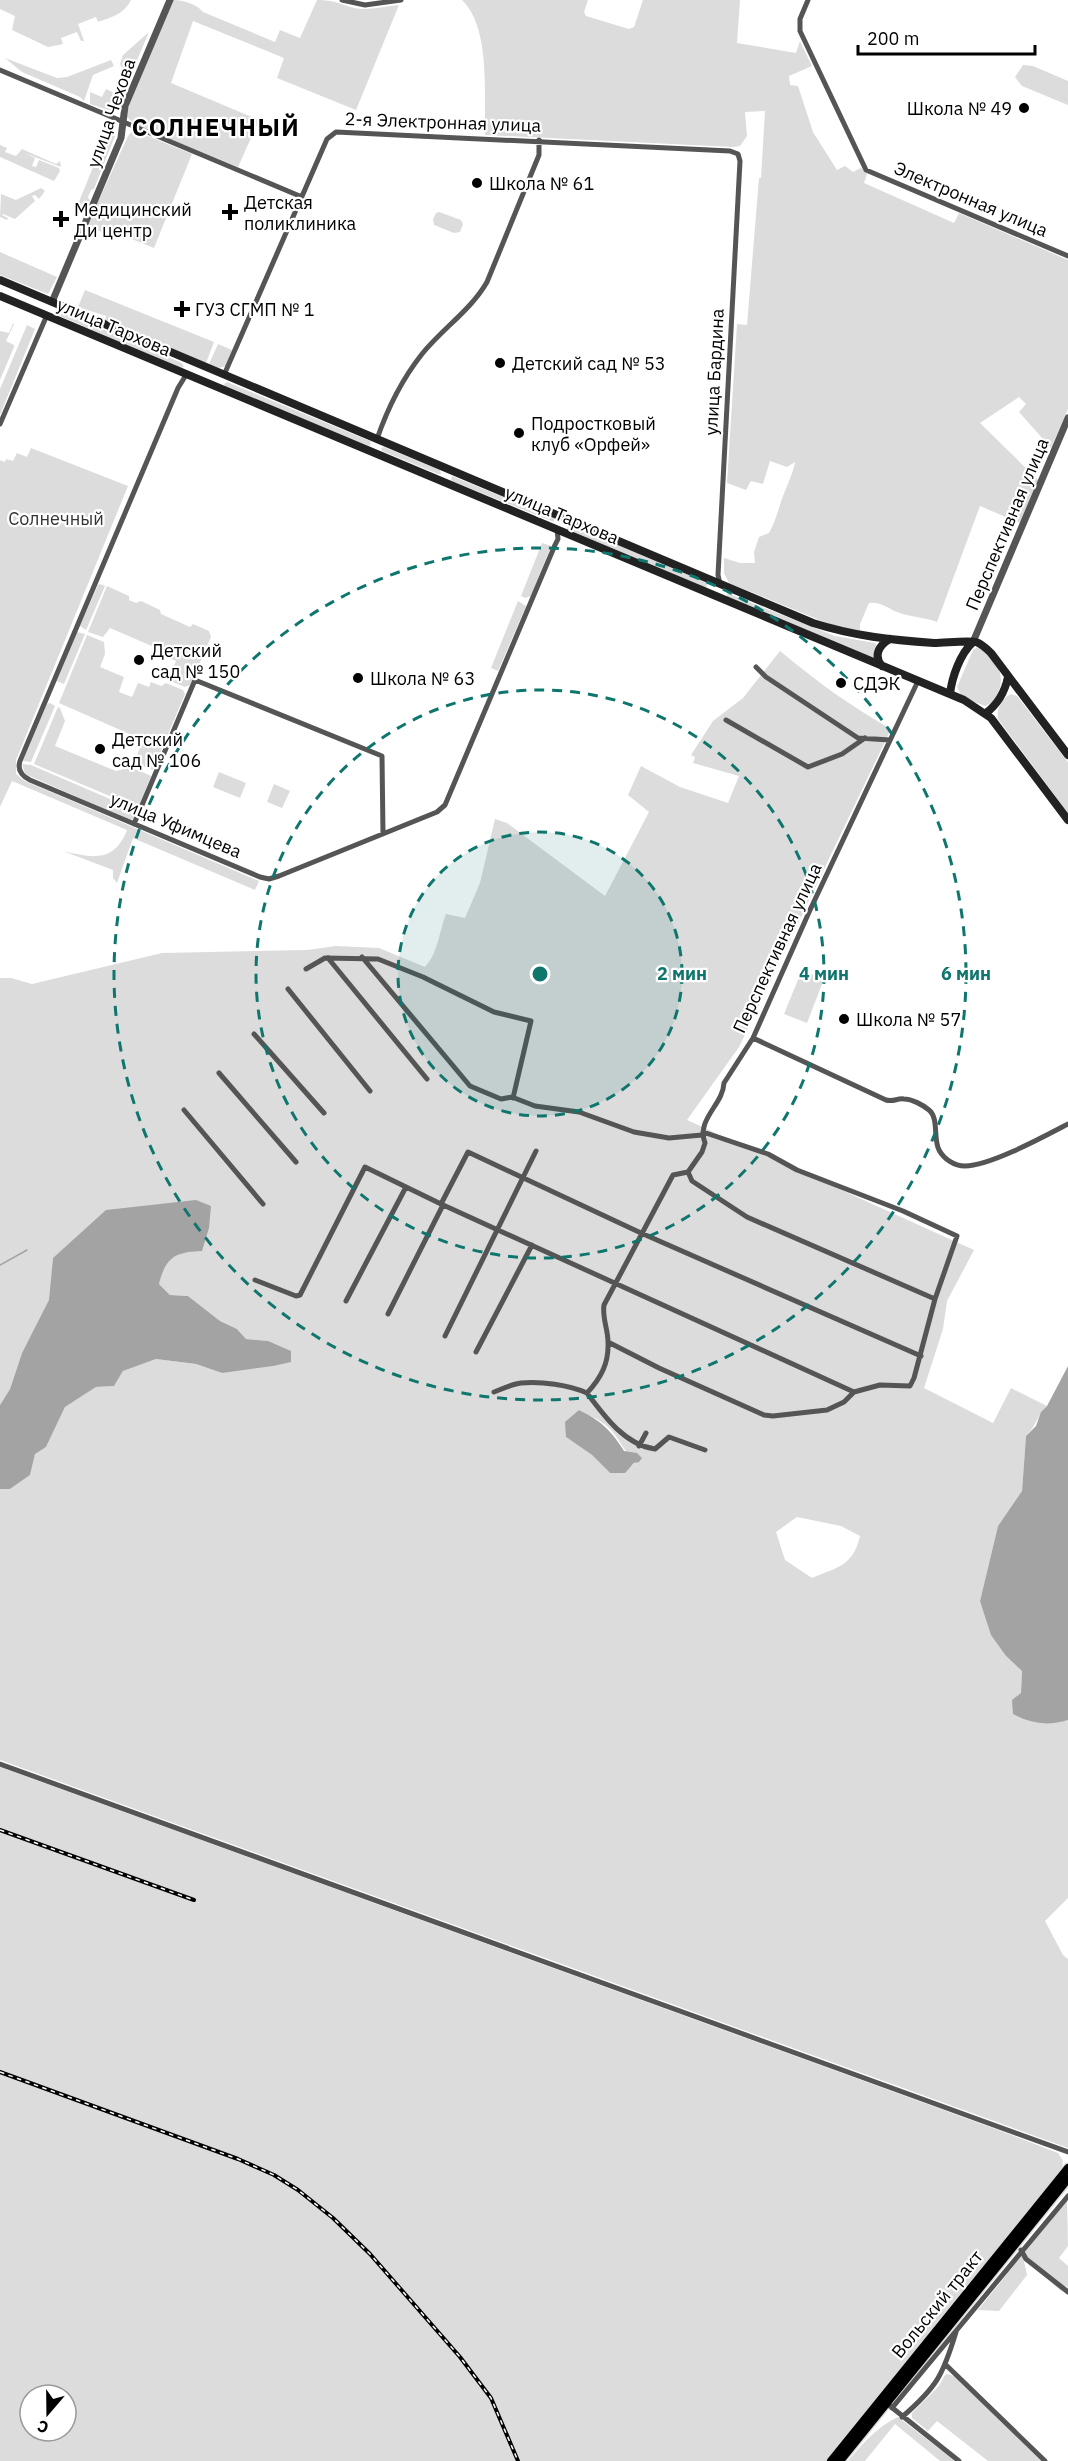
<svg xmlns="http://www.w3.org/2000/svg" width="1068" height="2461" font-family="'IBM Plex Sans',sans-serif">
<rect width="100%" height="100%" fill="#fff"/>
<!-- green -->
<path fill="#dcdcdc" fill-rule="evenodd" d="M0 0H131C124 14 112 17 98 22L96 17 78 24 84 41H81L77 32 61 38 63 44 48 47 12 30 15 16 0 9Z
M173 0C183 0 197 4 203 12L275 42 280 30 300 38 317 0C335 0 339 4 354 8 368 11 385 6 399 5L356 110 277 78 284 58 193 21 171 83 259 120 238 167 134 124 127 117 128 108Z
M462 0H588L584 12 586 16 629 29 634 27 643 0H740L737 43 796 53 800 41 812 66 789 76 790 85 798 86 813 132 837 170 845 166 853 172 861 168 867 174 864 183 954 223 959 213 1068 260V409L1051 448 1019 412 1026 404 1019 397 980 423 1038 480 1020 523 980 506 937 622C923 617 910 617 897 612 888 608 879 601 869 603L860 624V631L834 626 729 583 724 573V558L740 563H755L754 552 759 537 769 533C777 519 779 505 785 491 789 481 793 473 795 462L787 467 770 461 763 484 751 481 746 490 727 483 737 324 747 325 759 178H761L765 111 745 112 747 136 740 146 733 147 485 135C484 96 491 28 462 0Z
M149 32 133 70 126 77 120 64 123 55Z
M5 58 57 78 67 77 111 60 114 66 93 75 84 101 80 97 22 72Z
M1023 65 1033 66 1068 81V105L1022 86 1015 77Z
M106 89 119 95 115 107 111 111 90 104V92L102 97Z
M133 130 192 154 154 248 107 229 102 232 87 226 128 136Z
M107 133 115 136 94 189 91 190 88 197 90 201 84 208 78 204Z
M0 145 7 148 5 152 16 156 22 149 56 164 60 161 61 167 24 153 35 158 32 166 36 167 39 160 59 168 60 171 54 181 0 157Z
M41 188 45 191 39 199 35 195 32 196 35 201 15 219 3 214 2 215 8 218 7 220 0 217 1 194 16 200Z
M439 212 461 220 463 224 460 232 454 233 434 225 433 219 436 213Z
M0 252 57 277 48 294 0 275Z
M85 290 214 342 206 363 105 320 106 316 78 307Z
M62 312 182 363 184 367 181 368 60 316Z
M13 323 14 324 6 341 14 345V347L0 380V331L9 333Z
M27 325 35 329 0 415V389Z
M218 344 232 350 226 366 219 368 209 364Z
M227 382 370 441 371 444 369 446 225 387 224 384Z
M384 447 440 470 441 474H438L382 451 381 448Z
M31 448 128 486 16 760V774L25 781 259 881 255 890 133 838 117 883 113 878V870L63 851C92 858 114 863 127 830L12 781 0 807V460L5 462 6 459 13 461 17 453 27 457Z
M452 476 554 518V522L454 482 451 480Z
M569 524 708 583 706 588 567 529Z
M542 543 551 546 531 596 525 598 521 596Z
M100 584 105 586 86 630 80 626 98 585Z
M107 586 129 596V600L136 603 141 601 160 610 161 614 190 627 193 624 209 631 211 637 190 685 185 687 168 680 176 661 160 654 161 650 110 628 103 637 88 632Z
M727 593 835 636 875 643C878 647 876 655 873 658L727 597Z
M518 601 526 606 498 671 491 668Z
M77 632 85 634 64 684 57 681Z
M87 635 104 642 105 654 100 667 124 677 119 692 132 697 138 683 149 687 151 682 161 686 166 683 183 690 185 694 153 770 134 763 143 740 59 703Z
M978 647C994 655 1007 675 998 692 995 699 993 703 985 706L962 697 957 687 973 650Z
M780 651C816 681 850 706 891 729L739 1047 687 1120 974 1250 947 1301 943 1329 924 1388 993 1423 1011 1388 1047 1406C1037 1415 1037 1425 1026 1436L1022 1491 998 1526 980 1601 1006 1656 1022 1671 1021 1693 1059 1722 1068 1720V1898L1045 1921 1063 1955 1068 1959V2148L0 1760V1489H10L30 1475 35 1453 46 1447 65 1407 96 1387 114 1386 123 1371 156 1359 196 1364 222 1373 245 1368 268 1341 246 1339 237 1329 220 1321 188 1296 170 1295 159 1284C166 1257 174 1252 202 1250L53 1258 50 1300 22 1353 10 1389 0 1405V978H11L32 984 162 953 307 950 336 946 379 948 425 967C438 953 439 932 446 914L465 918 480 883 495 819 507 823 605 896 649 812 628 795 641 766 680 787 728 803 739 776 693 763 695 757 691 755 713 721 743 698ZM579 1410C591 1416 603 1421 612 1431 620 1441 626 1453 635 1463L625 1472 610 1473 592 1455 566 1437ZM797 1517 841 1526 860 1536C853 1566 838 1567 812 1578L785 1560 776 1532Z
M1011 694 1017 696 1068 762V813L998 719C996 709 1002 698 1011 694Z
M50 703 55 706 31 762 23 761 47 704Z
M58 707 60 708 65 721 55 746 116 771 131 767 151 776 138 808 34 764Z
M22 764 31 765 138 811 134 819 130 820 25 774Z
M219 772 246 783 240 798 213 787Z
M274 784 290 791 282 808 267 802Z
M802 970 824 979 807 1023 784 1014Z
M0 1767 1001 2131 1058 2153 1063 2161 1062 2169 827 2461H0ZM30 2395H66V2431H30Z
M1067 2200 1068 2246 1059 2258 1068 2266V2288L1066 2286 1061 2291 1023 2257 1027 2275 999 2311 978 2310Z
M949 2374 955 2377 1041 2461H988L937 2421 928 2431 912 2418V2413L939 2386 945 2375Z
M898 2417 955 2461H940L895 2424 865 2461H848C862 2444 878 2426 898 2417Z"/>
<!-- water -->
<path fill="#a3a3a3" d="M196 1200 211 1206 209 1228 202 1251C175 1252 166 1257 159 1284L170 1295 188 1296 220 1321 237 1329 246 1339 268 1341 291 1351V1362L273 1366 222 1373 196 1364 156 1359 123 1371 114 1386 96 1387 65 1407 46 1447 35 1454 30 1475 10 1489H0V1405L10 1389 22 1353 49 1300 53 1258 106 1210Z
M1068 1366V1720C1048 1726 1031 1724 1013 1714L1012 1700 1021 1693 1022 1671 1006 1656 991 1635 980 1601 998 1526 1022 1491 1026 1436 1036 1426 1041 1412 1047 1406Z
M579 1410C600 1420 612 1431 624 1451L637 1453 642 1458 639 1462 634 1463 625 1473H610L592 1455 566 1437 565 1422Z"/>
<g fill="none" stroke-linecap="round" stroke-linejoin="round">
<!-- stream -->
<path stroke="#a3a3a3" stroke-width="1.5" d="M0 1265 27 1250"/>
<defs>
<path id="primary" d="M831 2461 1068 2168
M840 2461 1068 2179"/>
</defs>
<!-- primary casing -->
<use href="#primary" stroke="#dbdbdb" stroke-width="11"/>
<!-- minor -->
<path stroke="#555" stroke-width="5" d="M342 0 365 5 401 0
M808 0 800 19V31L866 170 1068 256
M0 70 302 197
M186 375 178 388 20 761C17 770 22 776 30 780L260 877 269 879 279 876 437 812 445 805 555 545 558 539 557 529
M224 375 327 139 336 132 730 151 738 154 740 161 718 575 720 584
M0 424 47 315
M377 439C387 410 403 378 422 354 442 329 471 310 487 282L539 155V140
M756 667 766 677 858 738 890 740
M726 720 808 767 842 754 865 738
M134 824 195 680 382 756 383 834
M362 957 470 1086 501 1099 512 1097 535 1106 579 1112 634 1132 669 1138 702 1135
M328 958 427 1079
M306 969 325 958 378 959 423 977 494 1012 531 1021 513 1098
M288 989 370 1091
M254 1034 324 1113
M753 1038 886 1100C894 1102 897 1098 904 1099 912 1099 923 1105 929 1110 939 1118 933 1138 939 1150 944 1159 954 1166 965 1166 990 1166 1045 1136 1068 1124
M219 1073 296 1162
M184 1110 263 1204
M703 1132 768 1154 797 1170 903 1211 957 1236 935 1299
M441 1204 468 1152 641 1233 921 1356
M255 1280 296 1296 300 1295 365 1167 441 1204 854 1392
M346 1301 406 1187
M388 1314 443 1205
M445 1336 536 1151
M608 1342 659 1368 764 1415 773 1416 827 1410 844 1402 854 1392 880 1385 910 1386 914 1378 935 1299 747 1217 692 1181 688 1172
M476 1352 532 1245
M494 1392C502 1389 512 1384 521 1383 541 1381 569 1385 587 1393 604 1416 625 1445 655 1449L669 1437 705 1450
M587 1393C601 1378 609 1363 608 1342 608 1329 602 1318 604 1305L673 1175 688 1172 702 1152 705 1143C696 1119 723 1105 724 1083L753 1038 810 910 918 681
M639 1446 646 1433
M0 1764 1068 2152
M1021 2250 1026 2259 1068 2292
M946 2365 1045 2461
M890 2406 959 2461
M892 2408 1068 2196
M902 2417C937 2387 943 2375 956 2332"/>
<!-- tertiary -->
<path stroke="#555" stroke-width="7" d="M52 302 121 138 125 106 170 0
M973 642 1068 418"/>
<!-- secondary -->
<path stroke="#222" stroke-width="8" d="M0 280 813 623C854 636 891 640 934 643 945 643 967 640 976 642 982 644 986 648 991 653L1068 755
M0 296 964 700 991 718 1068 820
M882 666C873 656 879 645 890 639
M950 694C952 677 960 654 973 642
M986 713C998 704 1005 691 1008 677"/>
<!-- primary -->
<use href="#primary" stroke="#000" stroke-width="8"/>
<defs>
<path id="rail" d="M0 1830 194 1900
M0 2072 238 2159 274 2175 298 2190 333 2218 370 2254 460 2357 491 2398 518 2461"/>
</defs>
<!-- rail casing -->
<use href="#rail" stroke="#000" stroke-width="4"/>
<!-- rail -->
<use href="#rail" stroke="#fff" stroke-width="1.5" stroke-dasharray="4.5" stroke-linecap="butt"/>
</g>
<!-- distance rings -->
<circle cx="540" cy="974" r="142" fill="#0f766e" fill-opacity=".12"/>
<g fill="none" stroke="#0f766e" stroke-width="3" stroke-dasharray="10 8">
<circle cx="540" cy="974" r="142"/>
<circle cx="540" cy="974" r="284"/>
<circle cx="540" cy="974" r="426"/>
</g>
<!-- markers -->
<g fill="#000" stroke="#fff" stroke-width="2">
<circle cx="1024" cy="108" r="6"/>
<circle cx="477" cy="183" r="6"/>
<path d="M227 203h6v6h6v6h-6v6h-6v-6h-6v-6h6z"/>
<path d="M58 210h6v6h6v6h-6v6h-6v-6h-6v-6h6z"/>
<path d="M179 300h6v6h6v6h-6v6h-6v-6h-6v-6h6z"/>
<circle cx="500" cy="363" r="6"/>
<circle cx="519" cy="433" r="6"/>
<circle cx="139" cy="660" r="6"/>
<circle cx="358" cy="678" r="6"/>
<circle cx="841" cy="683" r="6"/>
<circle cx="100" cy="749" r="6"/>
<circle cx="844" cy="1019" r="6"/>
</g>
<g text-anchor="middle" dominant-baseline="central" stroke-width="4.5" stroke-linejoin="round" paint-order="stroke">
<!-- poi labels -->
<g font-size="18" fill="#000" stroke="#fff" text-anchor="start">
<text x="1012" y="108" text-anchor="end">Школа № 49</text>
<text x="489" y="183">Школа № 61</text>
<text x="244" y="202">Детская<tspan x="244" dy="21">поликлиника</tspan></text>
<text x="74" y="209">Медицинский<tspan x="74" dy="21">Ди центр</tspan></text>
<text x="195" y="309">ГУЗ СГМП № 1</text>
<text x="512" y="363">Детский сад № 53</text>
<text x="531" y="423">Подростковый<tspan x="531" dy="21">клуб «Орфей»</tspan></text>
<text x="151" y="650">Детский<tspan x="151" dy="21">сад № 150</tspan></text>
<text x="370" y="678">Школа № 63</text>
<text x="853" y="683">СДЭК</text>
<text x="112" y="739">Детский<tspan x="112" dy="21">сад № 106</tspan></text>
<text x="856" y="1019">Школа № 57</text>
</g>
<!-- street labels -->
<g font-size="18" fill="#000" stroke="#fff">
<text transform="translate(111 113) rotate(-71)">улица Чехова</text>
<text transform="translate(443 122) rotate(2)">2-я Электронная улица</text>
<text transform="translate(971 199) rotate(23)">Электронная улица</text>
<text transform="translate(114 327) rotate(23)">улица Тархова</text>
<text transform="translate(714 372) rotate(-87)">улица Бардина</text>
<text transform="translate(562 515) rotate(23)">улица Тархова</text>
<text transform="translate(1007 524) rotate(-67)">Перспективная улица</text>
<text transform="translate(176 825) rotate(23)">улица Уфимцева</text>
<text transform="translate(777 948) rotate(-65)">Перспективная улица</text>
<text transform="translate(937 2304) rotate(-51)">Вольский тракт</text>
</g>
<!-- park labels -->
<g font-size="18" fill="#333" stroke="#fff">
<text x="56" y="518">Солнечный</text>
</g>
<!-- district labels -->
<g font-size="24" font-weight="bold" letter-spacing="1.5" fill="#000" stroke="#fff">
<text x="216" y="127">СОЛНЕЧНЫЙ</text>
</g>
</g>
<circle cx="540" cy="974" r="9" fill="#0f766e" stroke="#fff" stroke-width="3"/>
<g font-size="18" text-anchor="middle" font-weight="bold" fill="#0f766e" stroke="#fff" stroke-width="4.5" stroke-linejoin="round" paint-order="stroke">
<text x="682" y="980">2 мин</text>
<text x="824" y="980">4 мин</text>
<text x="966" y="980">6 мин</text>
</g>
<!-- north arrow -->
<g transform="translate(48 2413) rotate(200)"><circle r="28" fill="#ffffff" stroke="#999999" stroke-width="1.5"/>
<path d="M0-4.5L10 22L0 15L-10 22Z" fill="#000000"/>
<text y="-9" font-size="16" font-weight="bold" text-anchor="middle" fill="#000000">С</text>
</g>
<!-- scale -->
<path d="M858 45v9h177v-9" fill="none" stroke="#000000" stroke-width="3"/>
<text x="867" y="45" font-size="18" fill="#000000" stroke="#ffffff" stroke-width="4.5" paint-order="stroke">200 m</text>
</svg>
